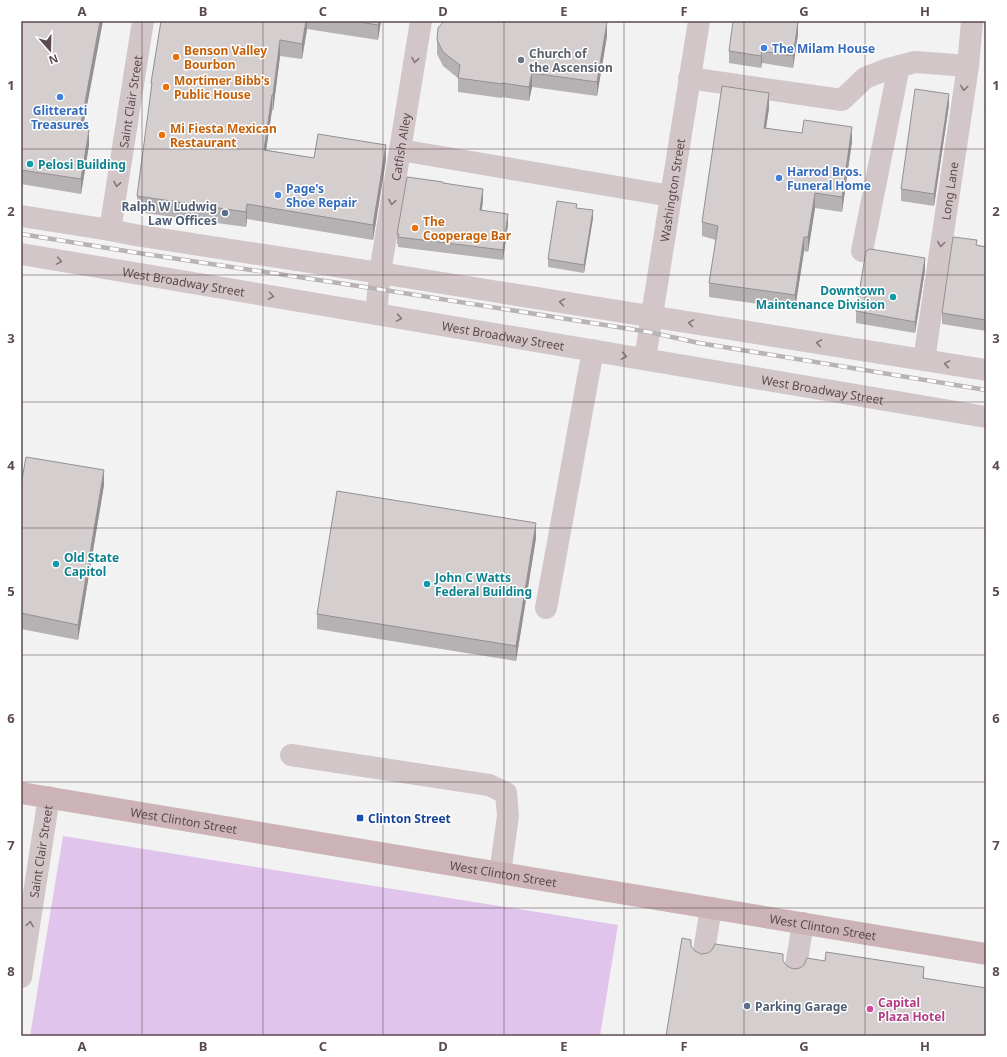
<svg xmlns="http://www.w3.org/2000/svg" width="1007" height="1057" font-family="'Noto Sans',sans-serif">
<rect width="100%" height="100%" fill="#f1f2f1"/>
<!-- green -->
<path fill="#e0c4eb" d="M63 836 618 925 600 1036H30Z"/>
<g fill="none" stroke-linecap="round" stroke-linejoin="round">
<!-- minor -->
<g stroke="#d3c6c8" stroke-width="22">
<path d="M689 78 842 100 865 78 885 70 915 62 968 66"/>
<path d="M400 150 671 196"/>
<path d="M21 216 110 230 135 235 380 273 986 370"/>
<path id="s1" d="M110 230 143 21"/>
<path d="M862 251 899 66"/>
<path id="s2" d="M21 254 986 417"/>
<path id="s3" d="M376 314 380 273 421 21"/>
<path id="s4" d="M645 359 699 21"/>
<path id="s5" d="M924 360 968 66 972 21"/>
<path d="M546 608 593 350"/>
<path d="M291 755 489 785 506 793 508 816 500 873"/>
<path d="M703 957 711 908"/>
<path d="M795 972 803 923"/>
<path id="s6" d="M21 977 49 797"/>
</g>
<!-- major -->
<path stroke="#ccb3b8" stroke-width="22" id="s7" d="M21 793 986 954"/>
<defs>
<path id="rail" d="M21 234 132 252 378 289 649 332 699 343 986 390"/>
</defs>
<!-- rail casing -->
<use href="#rail" stroke="#bab3b4" stroke-width="4.5"/>
<!-- rail -->
<use href="#rail" stroke="#fff" stroke-width="3" stroke-dasharray="9" stroke-linecap="butt"/>
</g>
<!-- wall -->
<path fill="#b6b1b2" d="M21 21 82 129 89 145 81 194 21 184Z
M161 21H381L378 40 307 29 302 59 280 56 273 111 272 110 266 150 314 158 386 160 373 240 247 219 246 227 137 212V196L151 91V83Z
M798 34 793 68 762 63 761 68 729 63V51Z
M607 36 597 96 532 87 529 101 502 97V98L458 92V78L443 66 437 54V40Z
M986 101V123H985V109Z
M949 105 934 206 901 201V189Z
M769 108 766 128 852 141 842 212 815 208 808 252 804 251 795 309 709 297V283L716 240 702 236V222Z
M443 183 483 200 482 210 508 224 503 260 398 247V245L397 244V234Z
M577 208 593 218 584 273 548 267V259Z
M977 245 986 247V331L942 324V313Z
M925 270 915 333 856 323V311Z
M21 485H104L78 640 21 629Z
M536 538 516 661 317 629V614Z"/>
<!-- shaded-wall -->
<path fill="#949091" d="M100 21H103L80 143V129Z
M306 21H307V29L302 59V44Z
M379 21H381L378 40V25Z
M607 22V36L597 96V82Z
M798 22V34L793 68V56Z
M280 40V56L273 111V95Z
M762 51V63L761 68V56Z
M532 73V87L529 101V87Z
M769 93V108L764 142V128Z
M949 94V105L934 206V194Z
M272 95V110L264 165V150Z
M852 127V141L842 212V197Z
M89 130V145L81 194V179Z
M386 145V160L373 240V225Z
M483 189V200L480 220V210Z
M815 193V208L808 252V237Z
M247 204V219L246 227V212Z
M593 210V218L584 273V265Z
M508 214V224L503 260V250Z
M804 237V251L795 309V295Z
M925 258V270L915 333V322Z
M104 470V485L78 640V625Z
M536 523V538L516 661V646Z
M924 967V983L923 978Z"/>
<!-- building -->
<path fill="#d4cecf" stroke="#949091" d="M21 21H100L80 129 89 130 81 179 21 170Z
M161 21H306L302 44 280 40 273 95H272L264 150 314 158 318 134 386 145 373 225 247 204 246 212 137 196 152 83H151Z
M353 21H379L378 25Z
M444 21H598L607 22 597 82 532 73 529 87 502 83V84L458 78 460 65 443 52 437 40 438 28Z
M733 21H792L798 22 793 56 762 51 761 56 729 51Z
M722 86 769 93 764 128 802 133 804 120 852 127 842 197 815 193 808 237H804L795 295 709 283 718 226 702 222Z
M915 89 949 94 934 194 901 189Z
M986 101V110L985 109Z
M407 177 443 182V183L483 189 480 210 508 214 503 250 398 237 399 234H397Z
M557 201 577 204 576 208 593 210 584 265 548 259Z
M953 237 977 240 976 245 986 247V320L942 313Z
M870 249 925 258 915 322 856 311 866 251Z
M26 457 104 470 78 625 21 613V485Z
M337 491 536 523 516 646 317 614Z
M682 938 691 940V946L695 951 701 954 708 953 712 950 715 944 783 954V961L787 966 793 969 800 968 804 965 807 958 825 961 826 952 924 967 923 978 986 988V1036H666Z"/>
<!-- one-way arrows -->
<defs><path id="oneway-chevron" d="M-2-3.5L2.5 0L-2 3.5" fill="none" stroke-width="1.6" stroke-linecap="round" stroke-linejoin="round"/></defs>
<g stroke="#867579">
<use href="#oneway-chevron" transform="translate(415 60) rotate(99)"/>
<use href="#oneway-chevron" transform="translate(964 88) rotate(98)"/>
<use href="#oneway-chevron" transform="translate(117 184) rotate(99)"/>
<use href="#oneway-chevron" transform="translate(392 202) rotate(99)"/>
<use href="#oneway-chevron" transform="translate(941 244) rotate(98)"/>
<use href="#oneway-chevron" transform="translate(59 261) rotate(10)"/>
<use href="#oneway-chevron" transform="translate(271 296) rotate(10)"/>
<use href="#oneway-chevron" transform="translate(562 302) rotate(-171)"/>
<use href="#oneway-chevron" transform="translate(399 318) rotate(10)"/>
<use href="#oneway-chevron" transform="translate(691 323) rotate(-171)"/>
<use href="#oneway-chevron" transform="translate(819 343) rotate(-171)"/>
<use href="#oneway-chevron" transform="translate(624 356) rotate(10)"/>
<use href="#oneway-chevron" transform="translate(947 364) rotate(-171)"/>
<use href="#oneway-chevron" transform="translate(30 924) rotate(-81)"/>
</g>
<!-- grid -->
<path fill="none" stroke="#5c4a4e" stroke-width="1" stroke-opacity="0.55" d="M142 21V1036M263 21V1036M383 21V1036M504 21V1036M624 21V1036M744 21V1036M865 21V1036M21 149H986M21 275H986M21 402H986M21 528H986M21 655H986M21 782H986M21 908H986"/>
<!-- markers -->
<g fill="#3f7fe0" stroke="#fff" stroke-width="1.5">
<circle cx="764" cy="48" r="4"/>
<circle cx="60" cy="97" r="4"/>
<circle cx="779" cy="178" r="4"/>
<circle cx="278" cy="195" r="4"/>
</g>
<g fill="#e8710a" stroke="#fff" stroke-width="1.5">
<circle cx="176" cy="57" r="4"/>
<circle cx="166" cy="87" r="4"/>
<circle cx="162" cy="135" r="4"/>
<circle cx="415" cy="228" r="4"/>
</g>
<circle fill="#6b7280" stroke="#fff" stroke-width="1.5" cx="521" cy="60" r="4"/>
<g fill="#0f9aa8" stroke="#fff" stroke-width="1.5">
<circle cx="30" cy="164" r="4"/>
<circle cx="893" cy="297" r="4"/>
<circle cx="56" cy="564" r="4"/>
<circle cx="427" cy="584" r="4"/>
</g>
<g fill="#5c6f8a" stroke="#fff" stroke-width="1.5">
<circle cx="225" cy="213" r="4"/>
<circle cx="747" cy="1006" r="4"/>
</g>
<rect fill="#1a4fb4" stroke="#fff" stroke-width="1.5" x="356" y="814" width="8" height="8" rx="2"/>
<circle fill="#d1479c" stroke="#fff" stroke-width="1.5" cx="870" cy="1009" r="4"/>
<g text-anchor="middle" dominant-baseline="central" stroke-width="3" stroke-linejoin="round" paint-order="stroke">
<!-- shop labels -->
<g font-size="12" font-weight="bold" fill="#366cbe" stroke="#fff" text-anchor="start">
<text x="772" y="48">The Milam House</text>
<text x="60" y="110" text-anchor="middle">Glitterati<tspan x="60" dy="14">Treasures</tspan></text>
<text x="787" y="171">Harrod Bros.<tspan x="787" dy="14">Funeral Home</tspan></text>
<text x="286" y="188">Page's<tspan x="286" dy="14">Shoe Repair</tspan></text>
</g>
<!-- food labels -->
<g font-size="12" font-weight="bold" fill="#c56008" stroke="#fff" text-anchor="start">
<text x="184" y="50">Benson Valley<tspan x="184" dy="14">Bourbon</tspan></text>
<text x="174" y="80">Mortimer Bibb's<tspan x="174" dy="14">Public House</tspan></text>
<text x="170" y="128">Mi Fiesta Mexican<tspan x="170" dy="14">Restaurant</tspan></text>
<text x="423" y="221">The<tspan x="423" dy="14">Cooperage Bar</tspan></text>
</g>
<!-- worship labels -->
<g font-size="12" font-weight="bold" fill="#5b616d" stroke="#fff" text-anchor="start">
<text x="529" y="53">Church of<tspan x="529" dy="14">the Ascension</tspan></text>
</g>
<!-- street labels -->
<g font-size="12" fill="#5c4a4e" stroke="#fff">
<text stroke="none"><textPath href="#s1" startOffset="130">Saint Clair Street</textPath></text>
<text stroke="none"><textPath href="#s3" startOffset="169">Catfish Alley</textPath></text>
<text stroke="none"><textPath href="#s4" startOffset="171">Washington Street</textPath></text>
<text stroke="none"><textPath href="#s5" startOffset="171">Long Lane</textPath></text>
<text stroke="none"><textPath href="#s2" startOffset="165">West Broadway Street</textPath></text>
<text stroke="none"><textPath href="#s2" startOffset="489">West Broadway Street</textPath></text>
<text stroke="none"><textPath href="#s2" startOffset="813">West Broadway Street</textPath></text>
<text stroke="none"><textPath href="#s7" startOffset="165">West Clinton Street</textPath></text>
<text stroke="none"><textPath href="#s6" startOffset="127">Saint Clair Street</textPath></text>
<text stroke="none"><textPath href="#s7" startOffset="489">West Clinton Street</textPath></text>
<text stroke="none"><textPath href="#s7" startOffset="813">West Clinton Street</textPath></text>
</g>
<!-- culture labels -->
<g font-size="12" font-weight="bold" fill="#0d838f" stroke="#fff" text-anchor="start">
<text x="38" y="164">Pelosi Building</text>
<text x="885" y="290" text-anchor="end">Downtown<tspan x="885" dy="14">Maintenance Division</tspan></text>
<text x="64" y="557">Old State<tspan x="64" dy="14">Capitol</tspan></text>
<text x="435" y="577">John C Watts<tspan x="435" dy="14">Federal Building</tspan></text>
</g>
<!-- service labels -->
<g font-size="12" font-weight="bold" fill="#4e5e75" stroke="#fff" text-anchor="end">
<text x="217" y="206">Ralph W Ludwig<tspan x="217" dy="14">Law Offices</tspan></text>
<text x="755" y="1006" text-anchor="start">Parking Garage</text>
</g>
<!-- transit labels -->
<g font-size="12" font-weight="bold" fill="#164399" stroke="#fff" text-anchor="start">
<text x="368" y="818">Clinton Street</text>
</g>
<!-- hotel labels -->
<g font-size="12" font-weight="bold" fill="#b23c85" stroke="#fff" text-anchor="start">
<text x="878" y="1002">Capital<tspan x="878" dy="14">Plaza Hotel</tspan></text>
</g>
</g>
<!-- border -->
<rect width="1007" height="1057" fill="none" stroke="#ffffff" stroke-width="44"/>
<!-- north arrow -->
<g transform="translate(50 50) rotate(160)" stroke="#ffffff" stroke-width="3" paint-order="stroke">
<path d="M0-3L7 15L0 10L-7 15Z" fill="#5c4a4e"/>
<text y="-6" font-size="11" font-weight="bold" text-anchor="middle" fill="#5c4a4e">N</text>
</g>
<rect x="22" y="22" width="963" height="1013" fill="none" stroke="#5c4a4e" stroke-width="1.5"/>
<g font-size="13" text-anchor="middle" font-weight="bold" fill="#5c4a4e">
<text x="82" y="16">A</text>
<text x="203" y="16">B</text>
<text x="323" y="16">C</text>
<text x="443" y="16">D</text>
<text x="564" y="16">E</text>
<text x="684" y="16">F</text>
<text x="804" y="16">G</text>
<text x="925" y="16">H</text>
<text x="11" y="90">1</text>
<text x="996" y="90">1</text>
<text x="11" y="216">2</text>
<text x="996" y="216">2</text>
<text x="11" y="343">3</text>
<text x="996" y="343">3</text>
<text x="11" y="470">4</text>
<text x="996" y="470">4</text>
<text x="11" y="596">5</text>
<text x="996" y="596">5</text>
<text x="11" y="723">6</text>
<text x="996" y="723">6</text>
<text x="11" y="850">7</text>
<text x="996" y="850">7</text>
<text x="11" y="976">8</text>
<text x="996" y="976">8</text>
<text x="82" y="1051">A</text>
<text x="203" y="1051">B</text>
<text x="323" y="1051">C</text>
<text x="443" y="1051">D</text>
<text x="564" y="1051">E</text>
<text x="684" y="1051">F</text>
<text x="804" y="1051">G</text>
<text x="925" y="1051">H</text>
</g>
</svg>
